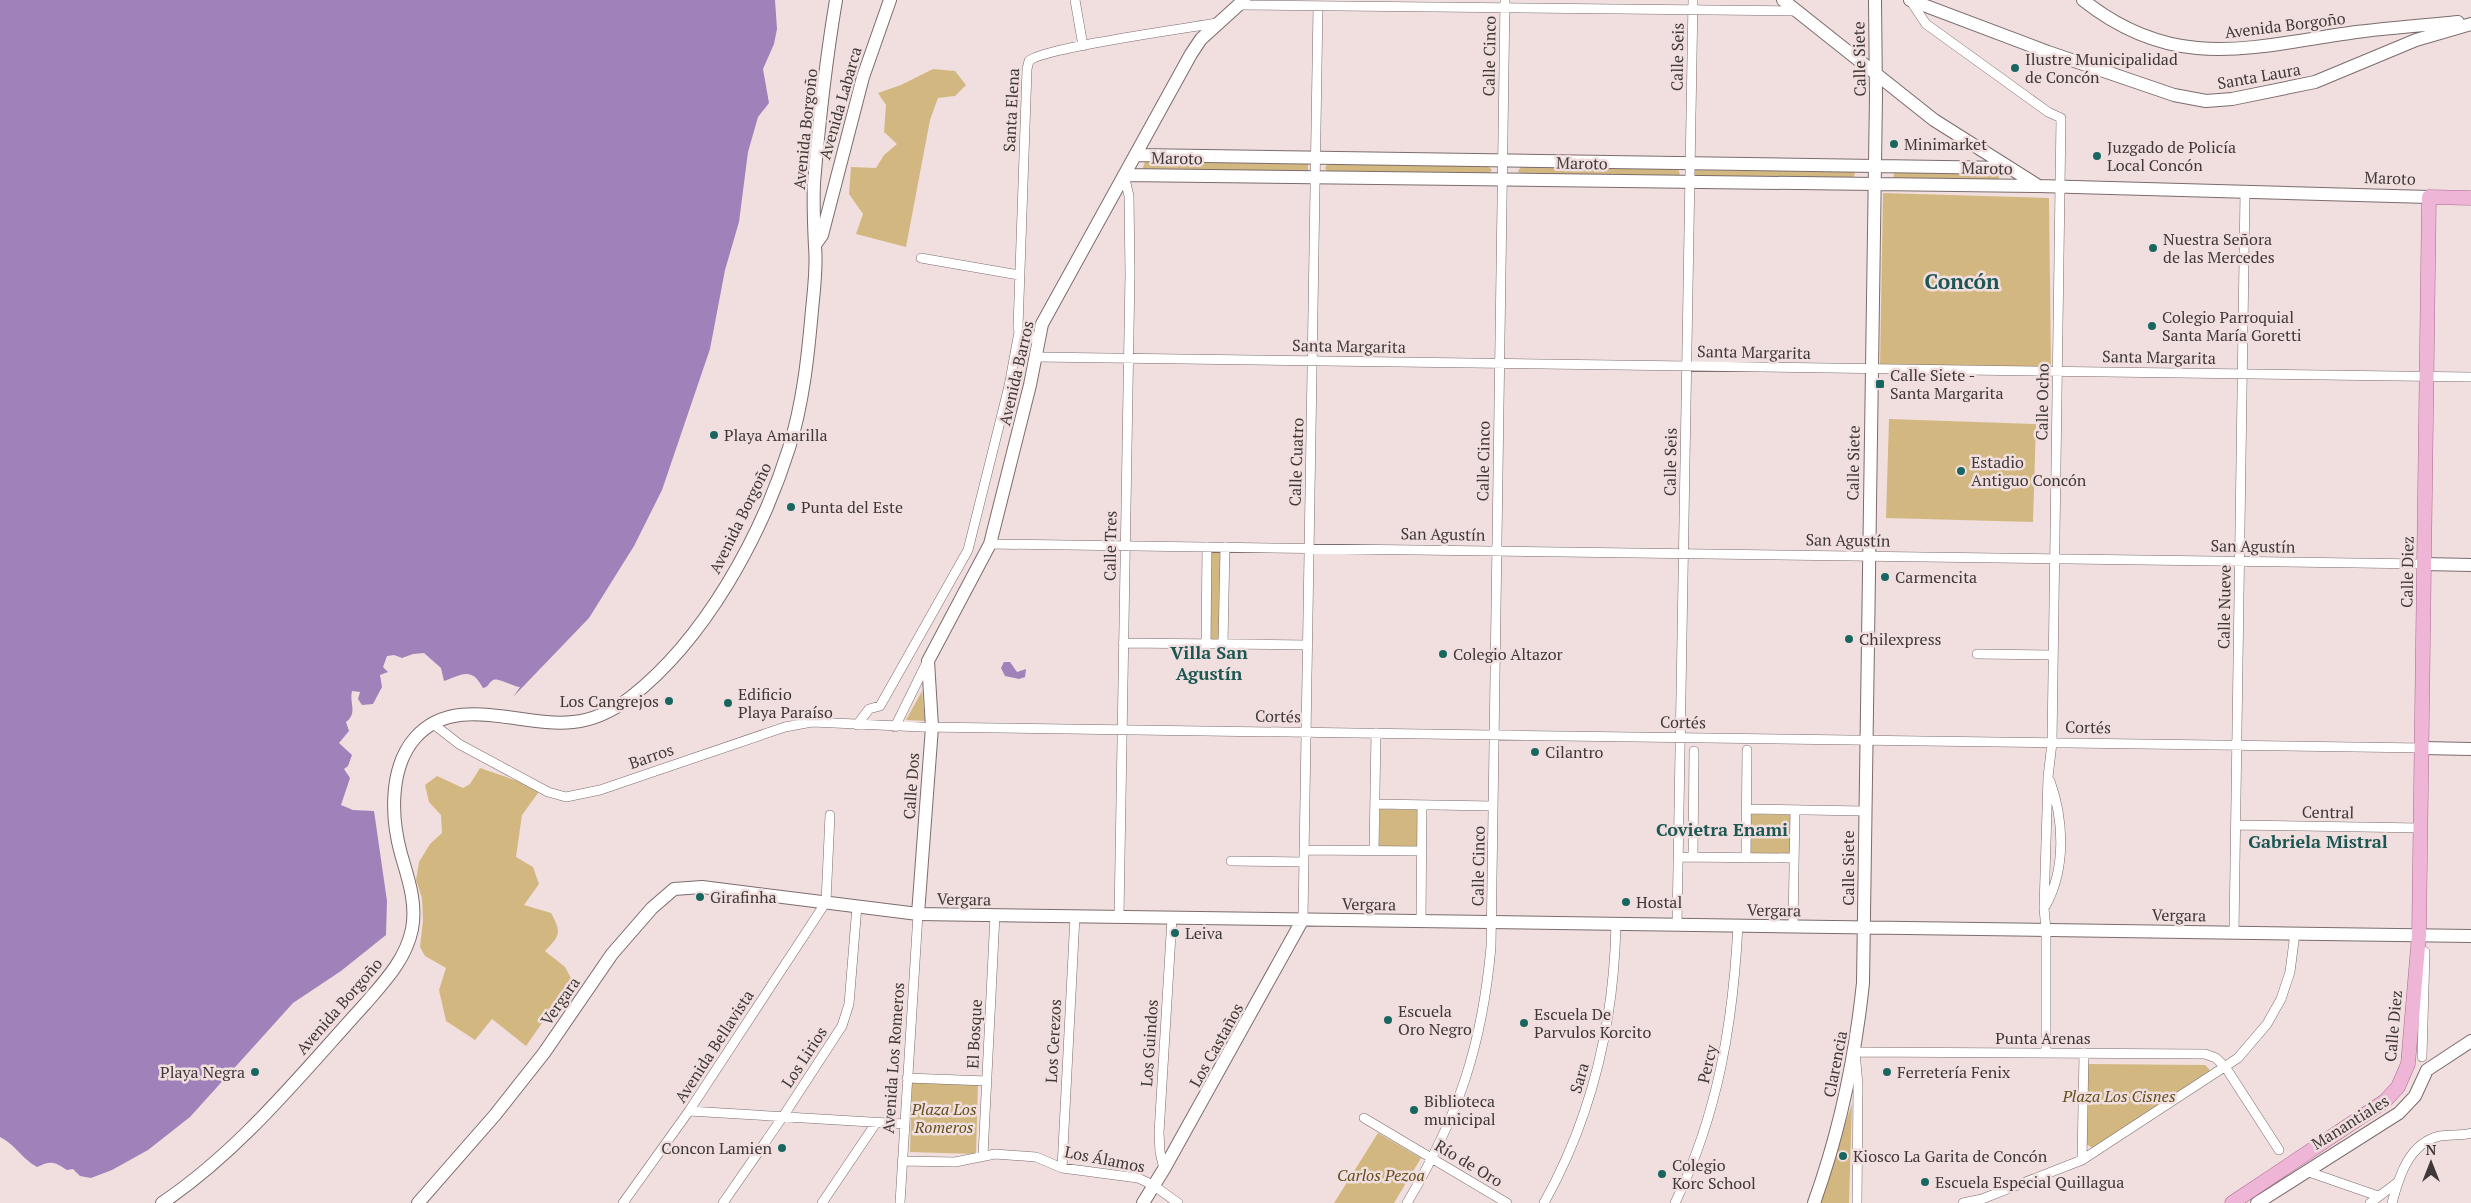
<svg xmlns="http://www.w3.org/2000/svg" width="2471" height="1203" font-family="'PT Serif',serif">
<rect width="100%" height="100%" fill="#f1dfdf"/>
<!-- green -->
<path fill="#d2b880" d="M933 69 955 71 966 85 955 96 938 98 930 120 906 247 856 234 863 214 849 194 851 167 876 168 884 155 897 144 884 132 886 105 878 93 901 85Z
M1146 159 1308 162V174L1141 173Z
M1328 162 1487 165 1492 170 1487 175 1329 174 1325 168Z
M1522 166 1678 169 1680 174 1676 177 1522 176 1518 171Z
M1691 170 1855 172 1853 181 1694 179Z
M1894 172 1999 174V181H1893Z
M1883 193 2049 198 2051 368 1880 366Z
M1889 419 2036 424 2033 522 1886 518Z
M1210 552 1222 553 1221 641H1209Z
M922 691 925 721 906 720Z
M480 768 541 789 522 815 516 857 533 867 539 884 524 905 551 913C562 933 560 935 545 951L565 967 572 980 526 1046 492 1019 475 1040 446 1021 439 990 446 968 425 956 420 947 423 920 422 898 416 880 419 862 430 844 442 833 441 815 429 802 425 785 437 776 463 788 470 784Z
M1380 809 1418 810 1417 847H1379Z
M1751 814 1790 815V853H1750Z
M2088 1064 2205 1065 2209 1069 2210 1075 2094 1149 2086 1144Z
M912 1082 978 1084 976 1154 910 1152Z
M1852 1104 1849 1203H1817Z
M1378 1133 1421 1158 1394 1203H1334Z"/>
<!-- water -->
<path fill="#a181ba" d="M0 0H775L777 29 774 44 763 69 769 103 758 117 748 152 739 222 725 270 710 349 662 490 634 546 589 618 513 697 520 687C513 687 498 677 493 680 488 683 489 687 483 688 481 685 479 681 476 678 466 669 455 678 444 681L441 668 424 653 413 654 402 658 394 655 387 656 383 667 388 672 380 675 382 687 373 704 362 705 358 699 360 692 352 691C349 703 358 713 346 722L349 731 339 743 352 755 348 766 344 769 350 778 341 805 353 810 374 811 387 901 386 935 341 971 293 1003 190 1117 148 1150 112 1170 91 1178 80 1176 73 1169 67 1170C55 1162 51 1160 37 1167 21 1158 15 1144 0 1137Z
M1004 662H1010L1017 672 1026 669 1025 677 1019 679 1005 676 1001 668Z"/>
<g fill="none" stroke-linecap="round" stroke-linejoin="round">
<defs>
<path id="street" d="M1075 0 1083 46
M1910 0 1926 24 2048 112 2061 118 2052 743 2048 777 2044 908 2046 930V1053
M1238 5 1798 11
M921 258 1019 275
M1038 339 1020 334 1018 328 1027 69 1029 61C1042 48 1188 28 1217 23
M1037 357 2471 377
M990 544 2424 564
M1123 643 1307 645
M1206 644 1207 547
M1223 644 1225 547
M1977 654 2053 655
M432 723 459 744 548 792 566 797 600 790 785 727 812 722 922 727 2422 748
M857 725 869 709 880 706 968 550 1009 386 1019 332
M895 727 927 662
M1375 804 1493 806
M1746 809 1864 811
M2236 825 2420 828
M1304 850 1422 851
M1374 851 1376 733
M1678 857 1794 858
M1693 857 1694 751
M1746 858 1747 750
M1231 861 1304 862
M2046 905C2066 868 2064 820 2050 781
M1119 917 1130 273 1129 196 1124 175
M1303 919 1318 6
M1421 921 1422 805
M1677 925 1693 0
M1793 926 1795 810
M2234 932 2245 192
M2416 947 2425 952 2422 1057
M907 1078 987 1081
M689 1111 904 1124
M1364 1118 1507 1203
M983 1155 995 915
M2082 1160 2084 1053
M902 1161 955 1162 995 1154 1036 1157 1062 1168 1138 1178 1153 1185 1178 1203
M1062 1168 1075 916
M1164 1169 1160 1152 1159 1133 1172 918
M2306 1171 2378 1196
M623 1203 689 1111 826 902 830 815
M723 1203 784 1115 842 1026 849 1004 857 906
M822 1203 876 1123
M900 1203 918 914
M1407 1203C1458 1117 1482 1047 1491 947L1505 0
M1544 1203C1592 1117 1614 1021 1616 924
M1675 1203C1718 1114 1733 1024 1738 925
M1857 1203 1858 1085 1855 1052 2205 1054 2216 1058 2226 1068 2279 1150
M1963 1203 1982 1199 2082 1160 2238 1058 2267 1024 2281 999 2290 972 2295 933
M2370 1203 2398 1182
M2392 1203C2399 1176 2409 1143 2440 1136 2450 1134 2461 1136 2471 1133"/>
<path id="secondary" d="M1783 0 1934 120 2037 185
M1910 0 2048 52 2174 95 2206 101 2232 99 2315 82 2416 40 2471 24
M2083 0C2175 73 2251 47 2356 32 2389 28 2424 25 2458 22
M1137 155 2008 168
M1124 175 2039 186 2429 197
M815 245 822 235 863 77 890 0
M2424 564 2471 565
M2422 748 2471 749
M918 914 932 727 928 661 990 544 1030 385 1042 324 1191 54 1201 39 1244 0
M162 1203C241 1150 302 1073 366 1003 385 981 406 959 412 929 417 903 408 878 401 854 391 818 389 768 415 738 455 692 522 728 573 722 595 720 614 710 631 697 705 639 761 537 789 448 803 404 808 356 812 310 814 289 817 267 815 247 814 225 813 205 814 183 819 122 826 60 836 0
M418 1203 495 1115 544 1053 612 954 652 908 674 889 702 887 918 914 2471 936
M1143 1203 1164 1169 1303 919
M1814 1203C1840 1131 1855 1059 1863 983L1876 95 1875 0
M2257 1203 2399 1113 2415 1096 2427 1070 2471 1041"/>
<path id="primary" d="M2232 1203 2385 1101 2398 1087 2408 1064 2419 935 2429 197 2471 198"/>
</defs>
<!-- street casing -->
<use href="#street" stroke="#7c6c6c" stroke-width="10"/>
<!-- secondary casing -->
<use href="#secondary" stroke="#7c6c6c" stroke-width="14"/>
<!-- primary casing -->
<use href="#primary" stroke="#a9698e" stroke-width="15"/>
<!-- street -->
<use href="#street" stroke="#fff" stroke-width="9"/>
<!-- secondary -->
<use href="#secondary" stroke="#fff" stroke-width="12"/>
<!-- primary -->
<use href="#primary" stroke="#eeb5d7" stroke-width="14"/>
</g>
<!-- markers -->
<g fill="#196661" stroke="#f1dfdf" stroke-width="2">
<circle cx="2015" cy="68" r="5"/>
<circle cx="1894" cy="144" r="5"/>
<circle cx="2097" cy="156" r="5"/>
<circle cx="2153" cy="248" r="5"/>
<circle cx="2152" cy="326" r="5"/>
<rect x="1875" y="379" width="10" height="10" rx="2.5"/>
<circle cx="714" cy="435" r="5"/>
<circle cx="1961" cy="471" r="5"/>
<circle cx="791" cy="507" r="5"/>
<circle cx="1885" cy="577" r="5"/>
<circle cx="1849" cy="639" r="5"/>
<circle cx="1443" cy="654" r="5"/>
<circle cx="669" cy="701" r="5"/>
<circle cx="728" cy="703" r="5"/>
<circle cx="1535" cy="752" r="5"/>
<circle cx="700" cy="897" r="5"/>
<circle cx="1626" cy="902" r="5"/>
<circle cx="1175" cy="933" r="5"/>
<circle cx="1388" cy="1020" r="5"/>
<circle cx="1524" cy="1023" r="5"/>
<circle cx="255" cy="1072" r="5"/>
<circle cx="1887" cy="1072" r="5"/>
<circle cx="1414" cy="1110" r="5"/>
<circle cx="782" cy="1148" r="5"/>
<circle cx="1843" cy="1156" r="5"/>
<circle cx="1662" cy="1174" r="5"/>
<circle cx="1925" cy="1182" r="5"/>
</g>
<g text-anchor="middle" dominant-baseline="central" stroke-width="5" stroke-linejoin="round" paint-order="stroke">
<!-- street labels -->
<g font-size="16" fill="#3f3838" stroke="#f1dfdf">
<text transform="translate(2285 25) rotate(-7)">Avenida Borgoño</text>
<text transform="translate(1489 56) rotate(-89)">Calle Cinco</text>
<text transform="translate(1677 57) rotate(-89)">Calle Seis</text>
<text transform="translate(1859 59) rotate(-91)">Calle Siete</text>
<text transform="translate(2259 76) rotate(-10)">Santa Laura</text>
<text transform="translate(840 103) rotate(-74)">Avenida Labarca</text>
<text transform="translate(1011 110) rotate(-87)">Santa Elena</text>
<text transform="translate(805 129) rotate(-84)">Avenida Borgoño</text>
<text transform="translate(1177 158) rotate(1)">Maroto</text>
<text transform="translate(1582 163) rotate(1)">Maroto</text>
<text transform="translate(1987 168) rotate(1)">Maroto</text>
<text transform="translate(2390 178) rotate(2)">Maroto</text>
<text transform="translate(1349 346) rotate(1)">Santa Margarita</text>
<text transform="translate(1754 352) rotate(1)">Santa Margarita</text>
<text transform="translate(2159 357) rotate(1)">Santa Margarita</text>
<text transform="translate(1016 373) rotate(-77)">Avenida Barros</text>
<text transform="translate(2042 402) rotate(-89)">Calle Ocho</text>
<text transform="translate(1483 461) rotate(-89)">Calle Cinco</text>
<text transform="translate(1296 462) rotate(-88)">Calle Cuatro</text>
<text transform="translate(1670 462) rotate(-89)">Calle Seis</text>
<text transform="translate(1853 463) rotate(-89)">Calle Siete</text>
<text transform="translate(740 518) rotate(-64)">Avenida Borgoño</text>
<text transform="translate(1443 534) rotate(1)">San Agustín</text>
<text transform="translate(1848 540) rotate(1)">San Agustín</text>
<text transform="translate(1110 546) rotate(-89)">Calle Tres</text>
<text transform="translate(2253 546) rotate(1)">San Agustín</text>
<text transform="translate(2407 572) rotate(-89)">Calle Diez</text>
<text transform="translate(2224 607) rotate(-89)">Calle Nueve</text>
<text transform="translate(1278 716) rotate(1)">Cortés</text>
<text transform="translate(1683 722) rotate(1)">Cortés</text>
<text transform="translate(2088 727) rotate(1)">Cortés</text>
<text transform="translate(651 756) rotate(-19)">Barros</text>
<text transform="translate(911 786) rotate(-86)">Calle Dos</text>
<text transform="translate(2328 812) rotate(1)">Central</text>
<text transform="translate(1478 866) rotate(-89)">Calle Cinco</text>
<text transform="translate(1848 868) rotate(-90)">Calle Siete</text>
<text transform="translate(964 899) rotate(1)">Vergara</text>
<text transform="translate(1369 904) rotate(1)">Vergara</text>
<text transform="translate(1774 910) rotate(1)">Vergara</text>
<text transform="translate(2179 915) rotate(1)">Vergara</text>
<text transform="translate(560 1001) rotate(-55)">Vergara</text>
<text transform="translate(339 1006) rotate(-49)">Avenida Borgoño</text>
<text transform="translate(2393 1026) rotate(-85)">Calle Diez</text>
<text transform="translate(974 1034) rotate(-87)">El Bosque</text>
<text x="2043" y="1038">Punta Arenas</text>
<text transform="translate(1053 1041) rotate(-87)">Los Cerezos</text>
<text transform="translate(1149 1043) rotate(-86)">Los Guindos</text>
<text transform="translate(1216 1045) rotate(-61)">Los Castaños</text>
<text transform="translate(714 1046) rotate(-57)">Avenida Bellavista</text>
<text transform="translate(804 1057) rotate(-57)">Los Lirios</text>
<text transform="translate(893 1058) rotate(-86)">Avenida Los Romeros</text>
<text transform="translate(1707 1064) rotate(-77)">Percy</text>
<text transform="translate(1835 1064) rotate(-79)">Clarencia</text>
<text transform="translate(1579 1078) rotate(-74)">Sara</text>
<text transform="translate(2350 1122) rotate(-32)">Manantiales</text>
<text transform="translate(1105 1159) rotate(11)">Los Álamos</text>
<text transform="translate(1469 1163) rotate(31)">Río de Oro</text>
</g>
<!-- poi labels -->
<g font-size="16" fill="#3f3838" stroke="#f1dfdf" text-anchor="start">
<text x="2025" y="59">Ilustre Municipalidad<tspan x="2025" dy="18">de Concón</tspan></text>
<text x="1904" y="144">Minimarket</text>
<text x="2107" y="147">Juzgado de Policía<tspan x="2107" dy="18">Local Concón</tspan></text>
<text x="2163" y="239">Nuestra Señora<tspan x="2163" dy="18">de las Mercedes</tspan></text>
<text x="2162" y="317">Colegio Parroquial<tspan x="2162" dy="18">Santa María Goretti</tspan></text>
<text x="1890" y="375">Calle Siete -<tspan x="1890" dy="18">Santa Margarita</tspan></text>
<text x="724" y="435">Playa Amarilla</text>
<text x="1971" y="462">Estadio<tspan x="1971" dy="18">Antiguo Concón</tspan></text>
<text x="801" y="507">Punta del Este</text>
<text x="1895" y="577">Carmencita</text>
<text x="1859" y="639">Chilexpress</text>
<text x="1453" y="654">Colegio Altazor</text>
<text x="738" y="694">Edificio<tspan x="738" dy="18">Playa Paraíso</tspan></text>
<text x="659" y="701" text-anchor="end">Los Cangrejos</text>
<text x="1545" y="752">Cilantro</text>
<text x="710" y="897">Girafinha</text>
<text x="1636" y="902">Hostal</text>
<text x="1185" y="933">Leiva</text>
<text x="1398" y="1011">Escuela<tspan x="1398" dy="18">Oro Negro</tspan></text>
<text x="1534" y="1014">Escuela De<tspan x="1534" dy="18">Parvulos Korcito</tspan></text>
<text x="245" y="1072" text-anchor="end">Playa Negra</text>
<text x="1897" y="1072">Ferretería Fenix</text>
<text x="1424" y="1101">Biblioteca<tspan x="1424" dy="18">municipal</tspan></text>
<text x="772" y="1148" text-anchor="end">Concon Lamien</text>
<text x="1853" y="1156">Kiosco La Garita de Concón</text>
<text x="1672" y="1165">Colegio<tspan x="1672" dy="18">Korc School</tspan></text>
<text x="1935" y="1182">Escuela Especial Quillagua</text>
</g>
<!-- park labels -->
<g font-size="16" font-style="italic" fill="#64501f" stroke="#f1dfdf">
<text x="2119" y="1096">Plaza Los Cisnes</text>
<text x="944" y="1109">Plaza Los<tspan x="944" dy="18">Romeros</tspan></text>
<text x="1381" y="1175">Carlos Pezoa</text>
</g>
<!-- neighbourhood labels -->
<g font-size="18" font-weight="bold" fill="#1c5753" stroke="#f1dfdf">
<text x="1209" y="652">Villa San<tspan x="1209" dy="21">Agustín</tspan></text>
<text x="1722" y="829">Covietra Enami</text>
<text x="2318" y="841">Gabriela Mistral</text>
</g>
<!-- district labels -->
<g font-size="21" font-weight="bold" fill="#1c5753" stroke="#f1dfdf">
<text x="1962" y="281">Concón</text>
</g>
</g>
<!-- north arrow -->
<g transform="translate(2431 1163)" stroke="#f1dfdf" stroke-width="4" paint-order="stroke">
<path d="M0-4L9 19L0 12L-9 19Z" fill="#3f3838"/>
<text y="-8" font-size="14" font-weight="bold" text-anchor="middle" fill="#3f3838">N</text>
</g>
</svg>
